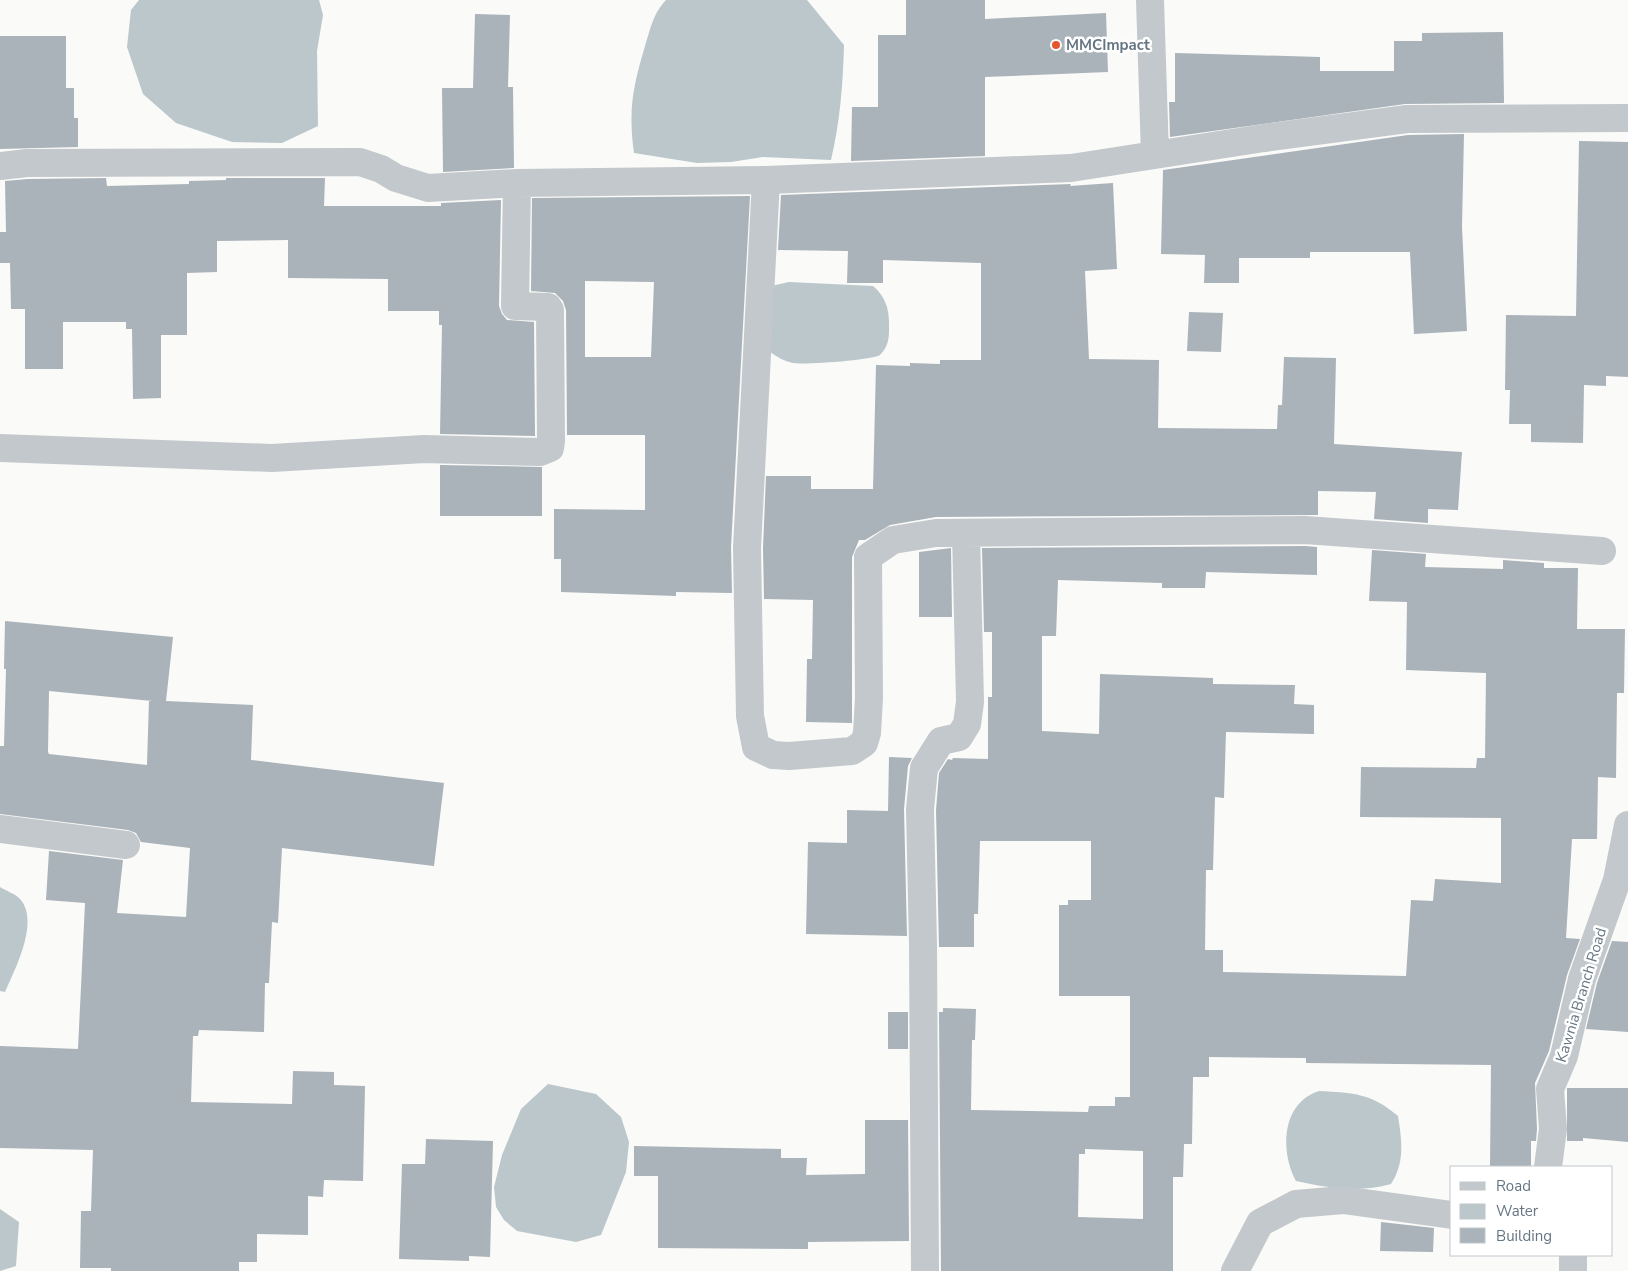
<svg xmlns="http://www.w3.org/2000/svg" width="1628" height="1271" font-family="'Nunito Sans',sans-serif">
<rect width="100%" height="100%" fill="#fafaf8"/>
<!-- water -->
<path fill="#bbc7cb" d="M139 0H319L323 15 317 51 318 126 282 143 232 142 176 123 143 94 127 47 131 10Z
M666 0H807L844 45C843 84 840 122 831 160L763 157 731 162 697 163 634 153C628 109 633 87 645 46 651 27 653 14 666 0Z
M789 282 873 286C885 296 889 308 889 323 889 335 890 345 880 355 874 360 804 365 793 363 784 361 777 357 770 352L771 286Z
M0 887C6 891 16 894 20 899 40 921 15 969 5 992L0 991Z
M548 1084 596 1094 621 1117 629 1142 626 1172 601 1235 576 1242 517 1231 504 1220 496 1207 494 1187 502 1155 521 1109Z
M1319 1091C1354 1093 1371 1093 1398 1116 1402 1141 1405 1162 1391 1184 1359 1193 1328 1188 1296 1181 1280 1152 1281 1103 1319 1091Z
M0 1209 19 1222 16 1266 0 1271Z"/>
<!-- building -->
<path fill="#aab3b9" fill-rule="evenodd" d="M906 0H985V19L1106 13 1108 72 985 77V156L851 161 852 107H878V35H906Z
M475 14 510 15 508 87H513L514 168 443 172 442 88H473Z
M1503 32 1504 103 1405 104 1170 137 1169 102H1175V53L1320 57V71H1394V41H1422V33Z
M0 36H66V88H74V118H78V147L0 149Z
M1464 134 1462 227 1467 331 1414 334 1410 252H1310V258H1239V283H1204L1205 255 1161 254 1163 170 1408 135Z
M1579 141 1628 142V377L1606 376V386L1584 385 1583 443 1531 442V424H1509L1510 390H1505L1506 315 1576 316Z
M106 178 107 186 189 184V181L226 180V178H325L324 206H441V203L501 200 499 306 502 314 507 320 534 322 535 436 440 434 442 325H439V311H388V279L288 278V240L217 241V272L187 273V335H161V398L133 399 132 329H126V322H63V369H25V309H11L10 263H0V232H6L5 181 28 179Z
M1113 183 1117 269 1085 271 1089 359 1159 360 1158 428 1277 429 1278 405H1282L1284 357 1336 358 1334 444 1462 452 1458 510 1428 509V523L1374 519 1376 492 1318 491V515L936 517 890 525 865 540H859L852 557V723L806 722 807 659H812L813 600 764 599 763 548 766 476H811V489H873L876 365 910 366V363L940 364V360H981V263L883 260V283H847L848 251 778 250 781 195 1071 184 1070 186Z
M750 196 731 547 732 593 676 592V596L561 592V559H554V509L645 510V435H567L566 310 563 301 555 293 531 291 532 198ZM585 281 654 282 651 357H585Z
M1189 312 1223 313 1221 352 1187 351Z
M440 465 542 467V516H440Z
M1305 546 1317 547V575L1206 572 1205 588H1162V583L1058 580 1056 636H1042V731L1099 734 1100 674 1213 678V684L1295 685 1294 704 1314 705V734L1226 732 1224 798 1215 797 1213 870H1206L1205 950H1223V972L1406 976 1411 900 1433 901 1435 879 1501 883V818L1360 817 1361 767 1476 768 1477 758H1485L1486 673 1406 670 1407 602 1369 601 1372 550 1426 554 1425 567 1503 569V560L1544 563V568H1578L1577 629H1625L1624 693H1617L1616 778 1598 777 1597 839H1572L1566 938 1580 939 1567 975 1549 1051 1535 1083 1537 1129 1536 1141H1531V1167H1490L1491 1065 1306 1063V1058L1209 1057V1077H1193L1192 1144H1184L1183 1177H1173V1271H941L939 1012H943V1008L976 1009 975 1040H972L971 1110 1088 1112 1089 1106H1115V1097H1130V996H1059V905H1068V900H1091V841H980L978 914H974V947H939L936 810 939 773 948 759 952 760 953 758 988 759V697H992V632H984L982 548ZM1085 1149 1143 1151V1219L1078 1217 1079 1154H1085Z
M951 548 952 617H919V552Z
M5 621 173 637 166 701 253 705 251 760 444 783 434 866 282 848 278 923 272 922 269 983H265L264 1032 199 1030 198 1036H193L191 1102 292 1104 293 1071 334 1072V1085L365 1086 363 1181 324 1180 323 1197 308 1196V1235L257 1234V1262H239V1271H111V1268H80L81 1211H91L93 1150 0 1148V1046L78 1049 85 903 46 900 49 851 123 860 117 913 186 917 190 848 141 842 136 833 128 830 0 814V746H4L6 669H4ZM49 691 152 701 149 700 147 765 49 754 48 752Z
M889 757 912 758 908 766 904 809 907 936 806 934 808 842 847 843V810L888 811Z
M1612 941 1628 942V1032L1586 1029 1597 983Z
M888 1012H908V1049H888Z
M1567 1088H1628V1142L1583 1138V1141H1567Z
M865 1120H908L909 1241 808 1242V1249L658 1248V1176H634V1146L781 1149V1158H807L806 1175 865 1174Z
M426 1139 493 1141 490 1257 469 1256V1261L399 1259 402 1164H425Z
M1381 1222 1434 1228 1433 1252 1380 1251Z"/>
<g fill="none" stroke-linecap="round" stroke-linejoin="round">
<!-- minor -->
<path stroke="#c3c8cc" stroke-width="28" d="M1150 0 1155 155
M0 166 27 163 360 162 381 169 396 178 428 188 517 183 766 180 1071 168 1264 138 1407 119 1628 118
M766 180 747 548 750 716 756 747 773 755 789 756 852 751 864 743 867 733 869 698 868 557 893 540 936 533 1305 530 1602 551
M0 448 272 458 424 449 540 452 550 448 551 441 550 310 548 307 515 306 517 183
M0 829 126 845
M1548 1167 1553 1129 1550 1089 1564 1056 1582 979 1617 880 1628 825
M1573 1255V1271
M925 1271 923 945 920 809 924 768 941 741 959 737 967 724 970 702 966 533
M1235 1271 1260 1223 1296 1204 1343 1200 1452 1215"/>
</g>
<!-- markers -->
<circle fill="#e4572e" stroke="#fff" stroke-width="2" cx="1056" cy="45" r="5"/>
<g text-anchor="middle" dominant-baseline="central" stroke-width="5" stroke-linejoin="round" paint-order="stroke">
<!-- poi labels -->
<g font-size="15" font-weight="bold" fill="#657683" stroke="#fff" text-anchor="start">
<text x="1066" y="45">MMCImpact</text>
</g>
<!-- street labels -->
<g font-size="15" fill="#657683" stroke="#fff">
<text transform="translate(1581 995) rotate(-73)">Kawnia Branch Road</text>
</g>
</g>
<!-- legend -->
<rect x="1450" y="1166" width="162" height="90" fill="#ffffff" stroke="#c1c8cd"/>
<rect x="1460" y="1182" width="25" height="8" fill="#c3c8cc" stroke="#c1c8cd"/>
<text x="1496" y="1191" font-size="15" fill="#657683">Road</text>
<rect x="1460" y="1204" width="25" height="15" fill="#bbc7cb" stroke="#c1c8cd"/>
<text x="1496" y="1216" font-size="15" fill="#657683">Water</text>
<rect x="1460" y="1228" width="25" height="15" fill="#aab3b9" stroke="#c1c8cd"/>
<text x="1496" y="1241" font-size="15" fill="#657683">Building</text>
</svg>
